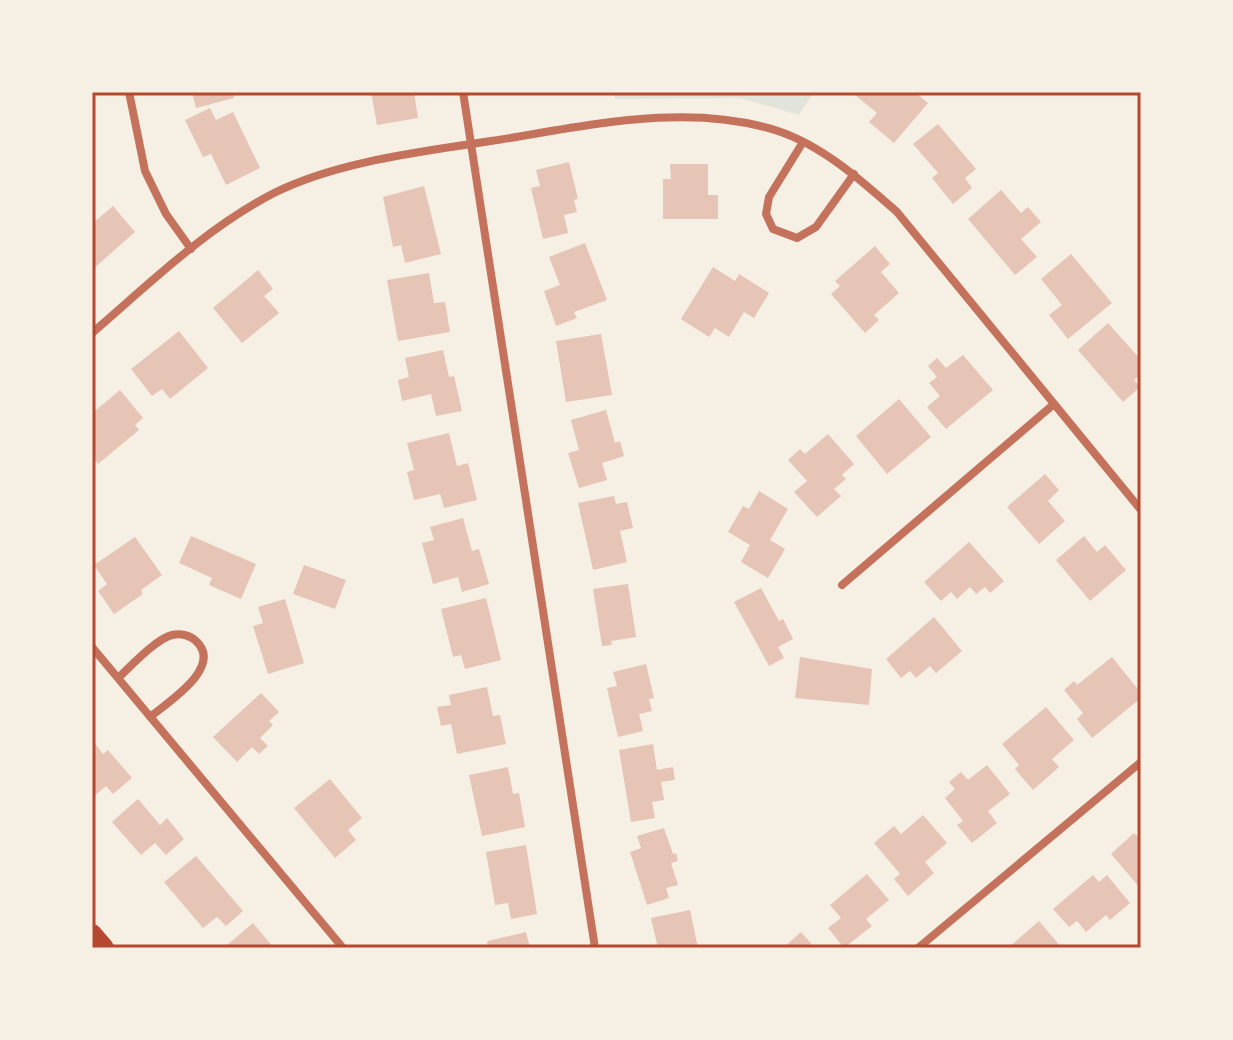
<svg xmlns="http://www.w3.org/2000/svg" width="1233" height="1040" font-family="'Space Grotesk',sans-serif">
<rect width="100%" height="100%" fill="#f6efe4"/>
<!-- green -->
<path fill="#e2e4dc" d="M614 92H814L799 115 740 98 615 99Z"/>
<!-- building -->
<path fill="#e6c5b7" d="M192 92H233L234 98 196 108Z
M371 92H414L418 118 377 125Z
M857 92H915L928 103 894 143 869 122 877 113 855 95Z
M210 108 216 120 233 112 260 168 226 185 211 154 203 157 185 120Z
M938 124 976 169 965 178 972 188 953 204 932 178 938 173 913 144Z
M569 162 578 199 574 200 577 212 564 215 568 233 543 239 531 188 540 186 536 170Z
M670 164H708V195H718V219H663V179H671Z
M424 186 441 254 405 263 401 245 393 247 383 197Z
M1001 190 1021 213 1028 207 1041 222 1021 239 1037 257 1015 275 968 219Z
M113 206 135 232 92 270V224Z
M585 243 607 300 574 312 577 318 556 326 544 291 560 285 549 257Z
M875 246 890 264 881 272 899 293 874 315 879 320 865 333 831 294 840 286 835 281Z
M1071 254 1112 303 1068 339 1049 315 1062 305 1041 279Z
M713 267 735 281 739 274 769 293 754 318 744 312 729 337 715 328 709 337 681 319Z
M258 270 273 289 264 296 279 313 242 343 213 308Z
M429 273 434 303 445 302 450 332 398 341 387 280Z
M1108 323 1141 360V374L1134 380 1140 387 1123 402 1078 350Z
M179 331 208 368 170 399 162 389 152 396 131 369Z
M601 334 612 395 566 402 556 341Z
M443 350 449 377 454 376 462 411 436 416 431 394 402 401 398 380 409 377 405 358Z
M963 355 993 390 946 429 927 407 940 396 929 383 937 377 928 366 937 358 946 368Z
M120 390 143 418 135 425 139 430 98 464 92 456V408L95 411Z
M899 399 931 437 887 474 856 436Z
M606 410 615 443 620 441 624 456 602 463 607 480 579 488 568 453 579 450 571 420Z
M449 433 457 466 468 463 477 500 444 508 440 494 414 500 407 472 414 470 407 443Z
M828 434 854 464 842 475 846 479 834 489 841 496 817 517 794 492 807 481 788 460 800 449 805 454Z
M1045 474 1059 490 1048 501 1065 521 1039 544 1007 507Z
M759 491 788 509 770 540 785 549 768 578 741 562 750 545 728 532 743 506 749 509Z
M614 496 616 504 627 502 633 528 620 531 627 562 593 570 578 503Z
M463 518 472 551 479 549 489 584 462 592 458 577 433 584 422 543 434 540 430 527Z
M191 536 256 564 241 599 209 585 212 578 179 563Z
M1084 536 1097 552 1105 545 1126 570 1090 601 1056 560Z
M135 537 162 575 141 590 143 594 114 614 98 591 107 584 94 565Z
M969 542 1004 581 990 593 985 587 976 594 970 587 957 599 951 592 941 601 924 582Z
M304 565 346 580 335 609 293 594Z
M628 584 636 637 611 641 612 645 602 646 593 589Z
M761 588 779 621 783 619 793 639 778 647 784 658 769 666 734 602Z
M486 598 501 660 465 669 461 655 453 657 441 609Z
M285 599 304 663 268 674 253 626 263 623 258 607Z
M934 617 962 651 936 673 930 666 916 678 910 671 901 678 886 659Z
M800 657 872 669 869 705 795 698Z
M1112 657 1141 693V698L1092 738 1077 719 1083 713 1064 690 1074 681 1077 685Z
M646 664 654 698 649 699 652 711 639 714 643 731 618 737 607 688 617 686 613 672Z
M487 687 493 716 500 715 506 744 457 754 451 724 441 726 437 707 451 705 449 695Z
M261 693 279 712 269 721 273 725 260 738 268 746 259 754 252 747 237 762 213 737Z
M1046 707 1074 740 1052 759 1059 767 1033 790 1015 769 1019 765 1002 744Z
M92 740 103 754 108 750 132 778 113 794 106 786 92 798Z
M653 744 657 770 673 767 675 780 661 782 664 800 652 802 655 818 631 822 619 750Z
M987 765 1010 794 988 811 997 823 972 843 957 825 963 821 945 798 955 789 949 782 961 772 968 780Z
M508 767 513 794 519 793 525 827 482 836 469 775Z
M330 779 362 818 348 830 356 840 335 858 294 808Z
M138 799 160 825 167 818 184 839 166 855 155 843 141 855 112 822Z
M923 815 947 843 925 862 934 873 908 896 894 879 900 874 874 843 894 826 901 834Z
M664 828 673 854 676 853 678 861 671 863 678 885 666 888 669 898 647 905 630 852 641 848 637 836Z
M1141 832V889L1111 854 1134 833 1137 836Z
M526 845 537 914 511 919 508 903 495 905 486 852Z
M196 856 243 911 226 926 217 917 203 928 164 882Z
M867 874 889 900 866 919 872 926 844 948 828 928 841 918 830 905Z
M1093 875 1099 882 1107 875 1130 903 1110 920 1106 915 1086 932 1077 921 1069 927 1053 909Z
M690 910 698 948H658L651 918Z
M1039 921 1062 948H1008Z
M253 923 274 948H228L226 946Z
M526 932 530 948H488L487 941Z
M801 932 815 948H783Z"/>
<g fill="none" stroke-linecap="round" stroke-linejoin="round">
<!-- minor -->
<path stroke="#c5725c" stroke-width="8" d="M129 92 145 171 166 214 191 249
M463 92 595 948
M803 142 769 197 766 214 773 229 797 238 816 227 854 174
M92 333C149 284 206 228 274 193 338 161 421 152 491 141 583 127 686 101 778 131 823 146 862 181 897 212L1141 510
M842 585 1054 404
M92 647 343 948
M118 678C131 666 156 639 172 635 180 633 190 635 196 641 224 667 168 702 150 717
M918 948 1141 762"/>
<!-- primary -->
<path stroke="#b5482f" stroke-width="20" d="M92 934 104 948"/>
</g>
<!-- border -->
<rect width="1233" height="1040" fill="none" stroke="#f6efe4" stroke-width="188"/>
<rect x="94" y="94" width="1045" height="852" fill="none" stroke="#b5482f" stroke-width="3"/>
</svg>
